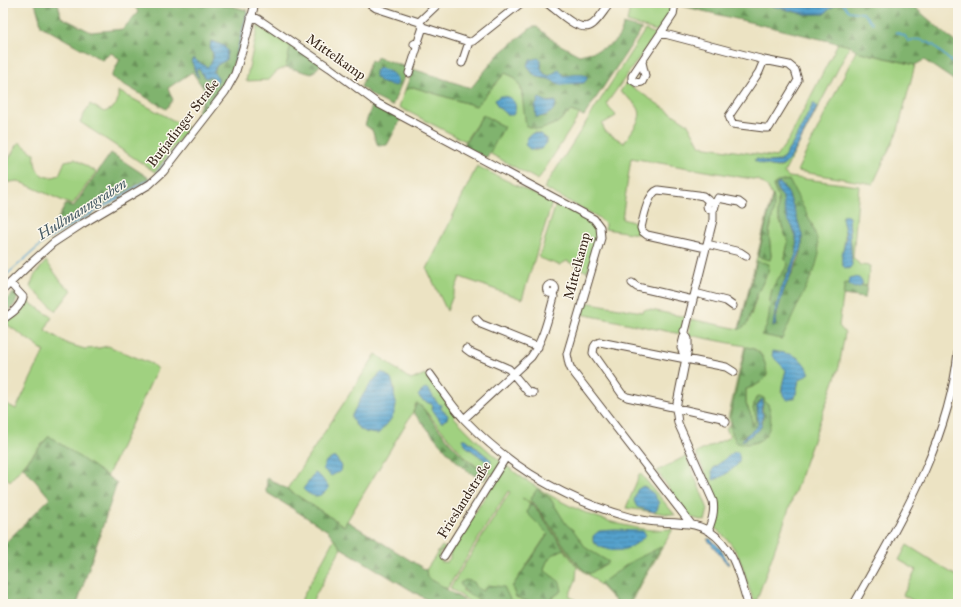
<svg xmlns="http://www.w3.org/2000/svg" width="961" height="607" font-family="'IM FELL Great Primer',serif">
<defs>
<pattern id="forest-firs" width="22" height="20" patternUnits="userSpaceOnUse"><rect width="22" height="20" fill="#80b36e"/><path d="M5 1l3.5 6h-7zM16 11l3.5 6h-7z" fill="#6a925a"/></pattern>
<pattern id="water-rules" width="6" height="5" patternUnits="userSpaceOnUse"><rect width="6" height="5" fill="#54a2cd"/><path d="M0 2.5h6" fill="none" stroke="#4784a6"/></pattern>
</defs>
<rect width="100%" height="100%" fill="#fbf7ec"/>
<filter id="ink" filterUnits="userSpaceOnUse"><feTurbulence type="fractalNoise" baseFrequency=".025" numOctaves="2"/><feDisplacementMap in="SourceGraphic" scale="8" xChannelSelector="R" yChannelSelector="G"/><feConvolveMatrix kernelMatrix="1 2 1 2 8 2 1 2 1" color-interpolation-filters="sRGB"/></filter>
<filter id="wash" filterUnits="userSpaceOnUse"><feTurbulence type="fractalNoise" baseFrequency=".012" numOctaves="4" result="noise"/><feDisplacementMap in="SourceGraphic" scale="16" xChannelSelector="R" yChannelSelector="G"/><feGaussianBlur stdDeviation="0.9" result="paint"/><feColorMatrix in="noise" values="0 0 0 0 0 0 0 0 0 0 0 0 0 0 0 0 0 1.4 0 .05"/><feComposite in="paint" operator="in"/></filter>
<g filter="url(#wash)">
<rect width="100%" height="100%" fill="#ece3c3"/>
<!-- green -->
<path fill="#a0d180" stroke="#6e7e4f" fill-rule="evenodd" d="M643 3H671L669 14 657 31 627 22 630 6 643 5Z
M258 26 291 46 286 67 276 72 269 80 246 81Z
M645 30 656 34 607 103 609 108 615 114 616 116 602 124 605 131 624 143C640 118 651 112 620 92L626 83 688 124 700 146 776 157 789 139 838 43 850 46 784 173 789 177 859 186 853 257 860 265 870 266 867 286 845 283 839 326 845 333 839 367 756 602C747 590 746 574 740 560 735 547 726 537 715 528L718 513V504L696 453 730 437 726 428 729 426 731 423 728 418 745 346 689 335 691 319 739 329 772 196C769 188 765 184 758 180L631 158 622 219 640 224 638 234 605 229V224L598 217 544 188ZM813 104 817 107C813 117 789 165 781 167 772 168 764 163 757 159L768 162 781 161C791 151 809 118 813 104ZM773 186 812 224 815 268 810 278 762 335C774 318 767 307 772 290 775 281 783 273 788 265L785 258 788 242 778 216V198ZM773 196 771 226 769 233 771 256 770 260 758 256ZM849 218 852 259 844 267C839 250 849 241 843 223ZM757 261 768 272 758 292 751 315ZM747 347C749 348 754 348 756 350 764 354 766 367 767 375 763 382 754 387 746 389V404L752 417V425L755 422 756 418 753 409 756 397 768 404 771 416 736 443 732 419 730 417ZM786 370 799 380 795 397 781 392ZM722 462 738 463 717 479 714 467Z
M856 51 915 65 898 130 873 184 797 171Z
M505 73 514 77 521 88 527 126 557 123 571 111 580 114 538 180 489 153 504 127 483 115 465 141 399 107 405 90 413 87 476 106ZM533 133H537L546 138V144L541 149 534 151 526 143 528 137Z
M118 91 188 128 155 172 80 122 90 104 104 112C117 107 118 104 118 91Z
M19 142 35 154C33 171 43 182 59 175L65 161 75 159 96 172 72 205 18 181 3 183V168Z
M477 166 552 203 522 299 460 277 447 311 427 269Z
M557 201C571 209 603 219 599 239 597 250 591 261 587 272L567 261 559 265 539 258Z
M46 261 63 284 72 290 56 311 30 287 34 276Z
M27 301 52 317 45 330 68 344 85 349 99 348 108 346 152 364 157 369 107 477 49 436 10 481 3 475V402L16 409 44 351 5 323 20 314Z
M585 302 642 312 646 309 686 317 681 334 581 314Z
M376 354 411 380 425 374 457 413 454 417C504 472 575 522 652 530 658 530 666 529 673 529L630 604H628L661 547 601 584 619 604H618L594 579 578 567 533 504 522 498 530 503 527 513 548 533 512 587 516 597 534 604H511L512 603 477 588 462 590 485 604H473L450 588 510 492 508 491 447 589 427 577 426 570 442 546 446 549 440 552 439 558 442 562H447L450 558V553L498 476 481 470 465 457 422 407 416 403 413 412 344 526 287 489ZM382 372 394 386V394L367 433 355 425C362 406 366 386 382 372ZM470 442 491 460 490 464 467 447ZM550 498 566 525 574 532 586 548 595 555 589 574 530 500Z
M686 456 708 509 705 521 689 517 657 471Z
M640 473 675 515 626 508Z
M334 539 341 548 311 604H299Z
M907 545 958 577V604H919L903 595 916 570 899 560Z
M564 549 577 567 576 580 569 596 579 602 578 604H542L562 591 544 570C547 557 553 554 564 549Z"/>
<!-- forest -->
<path fill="url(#forest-firs)" stroke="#5e6e46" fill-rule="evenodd" d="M35 3H58L61 17 91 32 123 29 138 12 133 3H219L247 10 231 72 221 91 192 126 203 99 204 89 192 72 168 88 173 100 166 109 111 77 120 59 111 53 102 60 41 26 40 20ZM211 41 224 46 227 51 226 60 217 65 213 73 218 77V80H214L210 77 205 78 199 69 194 71V66L198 62 207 68C213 62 216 55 210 49Z
M685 3H711V5L719 6 724 3H760L804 14H824L837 3H910L958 45V83L924 60 915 65 856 51 850 46 682 6Z
M623 24 642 29 584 116 571 111 557 123 540 130 526 126 521 88 514 77 505 73 476 106 413 87 405 90 413 69 471 88 497 56 532 27H537L555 42 579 55C598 51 621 46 623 24ZM542 64 541 68 543 74 548 76 562 73 564 77 573 76 580 74 584 83 561 85 549 79 538 77 533 74 529 69ZM553 101 554 109 546 116 536 117 548 102Z
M291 43 321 64 312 74 286 67Z
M377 57 408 68 392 106 376 98 361 87 371 60 375 62Z
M373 103 401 119 387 145 378 146 372 130 365 125Z
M483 115 504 127 487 158 463 146Z
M111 153 149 178 71 222 63 228 55 224 66 204 73 207Z
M789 180 812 224 817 239 819 254 815 268 782 339 761 335C773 322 767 305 772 290 775 281 783 273 788 265L785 258 788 242 778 215V198L773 185 777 182ZM780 183C788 190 791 200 794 210 798 222 804 236 802 248 800 262 790 275 785 288 779 300 777 313 775 326L781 289 795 257 797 248 796 237 792 226 787 219 784 207 783 197 778 192 777 188Z
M773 195 774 200V209L769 233 771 256 770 260 758 257Z
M757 261 769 264 768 272 758 292 747 324 739 330Z
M845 283 867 286 865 298 843 295Z
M13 293 18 294C17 305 12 308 3 315V303Z
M746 347C761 349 766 361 767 375 763 382 754 387 746 389V404L752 417V424L755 422 756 418 753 409 756 397 759 396 764 398 765 402 768 404C777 429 763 449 736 443L730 427C732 423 732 420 730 417ZM760 400 763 404C761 410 763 413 763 419 762 430 751 434 744 440V436L753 431 758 425 757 406Z
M417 403 422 407C437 427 465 466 489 473L484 480C461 473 430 431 413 412Z
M49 436 117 483 77 604H3V545L50 498 23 467Z
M267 478 287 489 344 526 347 521 426 570 427 577 470 604H434L341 548 328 531 266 492Z
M537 489 550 498 566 524 574 531 586 548 609 562 589 574 579 566 534 503 530 500Z
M530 503 533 504 564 549C553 554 547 557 544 570L560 582 562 591C539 606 542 607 516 597L512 587 548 534 527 513Z
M661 547 628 604H619L600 584 632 561Z
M466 580 474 582 477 588 483 591 488 585 504 587 512 603C495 607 467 600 460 583Z"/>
<!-- water -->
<path fill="url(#water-rules)" stroke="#486676" d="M760 3H837L824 14H804Z
M211 41 224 46 227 51 226 60 217 65 213 72 218 77V80L215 85 214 80 210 77 205 78 199 69 196 70 199 78C194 74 195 67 191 61L194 58 198 62 207 67C213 62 216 55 210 49Z
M538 58 541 60V68L544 74 550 76 559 69 564 76C571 75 580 73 587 76V79L584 83 561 85 549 79 538 77 533 74 527 65 530 60Z
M379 68C389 70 395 73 398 83L396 86 382 83 375 77V71Z
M500 96C512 95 520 105 513 115H507L497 106 495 100Z
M539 98 548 102 556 101C556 112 546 117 536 117L535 107Z
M813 104H815L817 107C812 118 792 160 784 165 779 169 758 164 754 160L757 159 768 162 781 161 793 143Z
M533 133 540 134 546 138V144L541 149 531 150 525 145 528 137Z
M780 183 788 193 794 209 802 234V248L784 290 777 312 775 326H773L775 312 781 289 795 257 797 248 796 237 792 226 787 219 784 207 783 197C779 192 776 190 777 184Z
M844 215 848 216 849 217 852 265 849 269C835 268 845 246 846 238 846 231 843 225 842 218Z
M854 277 859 278 863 283 860 287 854 288 849 284 850 278Z
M773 351C795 355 799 354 810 373L799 380 795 398 788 400C777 394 784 380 786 370L772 356Z
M382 372C392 378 393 381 394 392 394 396 395 399 396 402 397 416 386 425 378 434 364 433 357 430 351 417 359 401 368 384 382 372Z
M426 388C432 392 434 402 441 405V409L448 415 447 419 441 422 432 409 433 405 422 400 418 396 420 393Z
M762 399 763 401 761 410 763 414 761 426 759 430 744 440 742 441C745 434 754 431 758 425L757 406Z
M462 439H466L491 460 490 464 467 447Z
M734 452H738C739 456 740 458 739 462 736 468 720 479 713 480 713 477 711 472 713 469 713 468 731 454 734 452Z
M335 457 342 466 341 471 331 476 323 469 326 461Z
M315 473 321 477 329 488C320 498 313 499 303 489Z
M643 486 653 493 659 503 657 510 654 512 637 507 634 501 637 490Z
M615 530 643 531 646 535C631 551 612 557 593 542V536L599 531Z
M707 539H711L720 548 729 564 728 565Z"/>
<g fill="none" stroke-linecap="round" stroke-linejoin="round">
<!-- stream -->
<path stroke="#54a2cd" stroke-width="1.5" d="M842 3 848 10
M849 11 863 13 872 23
M896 32 905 36 908 41C912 40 917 39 921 40 938 43 944 59 958 66
M235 61 248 13
M194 126 198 121
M157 173 189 133
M3 278 45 241 152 178"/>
</g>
</g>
<g filter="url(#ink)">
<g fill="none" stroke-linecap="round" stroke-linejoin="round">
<defs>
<path id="minor" d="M369 3 376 8 419 22 423 27 418 42 414 44 417 48 409 73
M547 3C558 11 580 35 593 24 599 19 603 12 607 7V3
M251 16 258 19 330 68 377 103 594 219 600 227 601 238 567 354 569 364 571 369 691 524
M419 22 439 3
M423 27 469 42 473 41 521 3
M661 33 764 60 789 65 795 70 798 80 769 128H764L732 124 729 116 759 72 764 60
M642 62 645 76 642 82 637 83 632 80V76L673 15 675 3
M462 63 469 42
M707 206a4 4 0 1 1 8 0a4 4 0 1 1-8 0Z
M715 205 718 198 739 202 743 205
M707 244 740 252 746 256
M706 248 647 235 642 231 641 228C643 219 648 193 658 190L698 195 703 196 710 202
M632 283 637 287 693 300
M546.5 289a4.5 4.5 0 1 1 9 0a4.5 4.5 0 1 1-9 0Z
M3 290 33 261 53 243 82 224 150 184 163 172 225 92 235 74 247 35 255 3
M695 293 726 301 733 306
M3 319C12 313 20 308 23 297L10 283
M476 319 481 324 538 347
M684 331 688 339V348L676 408 678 423 713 501C715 512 712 520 708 531
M466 349 470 352 509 369 528 392 533 393
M686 359 681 348 713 220V209
M430 374C441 389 452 406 465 420 511 468 568 501 632 518 641 520 650 522 659 522 676 523 694 522 709 531 735 548 739 577 748 604
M464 419 531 357C544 339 548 318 554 297L553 293
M726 422 722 418 627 397 622 394 593 353 594 347 596 344 600 342 726 367 734 372
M444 556 506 457
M854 604C898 525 949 444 958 352"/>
</defs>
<!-- minor casing -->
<use href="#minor" stroke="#564637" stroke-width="9"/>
<!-- minor -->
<use href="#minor" stroke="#fff" stroke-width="7"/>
</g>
</g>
<g text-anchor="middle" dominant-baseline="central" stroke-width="3" stroke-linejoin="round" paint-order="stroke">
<!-- street labels -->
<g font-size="14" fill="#3b2a1e" stroke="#fbf7ec">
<text transform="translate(336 57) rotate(35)">Mittelkamp</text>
<text transform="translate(183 123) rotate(-52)">Butjadinger Straße</text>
<text transform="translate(577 266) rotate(-75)">Mittelkamp</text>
<text transform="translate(464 500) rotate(-58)">Frieslandstraße</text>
</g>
<!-- water labels -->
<g font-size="15" font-style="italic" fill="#455a64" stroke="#fbf7ec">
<text transform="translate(82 209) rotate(-32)">Hullmanngraben</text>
</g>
</g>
<!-- margin -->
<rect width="961" height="607" fill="none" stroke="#fbf7ec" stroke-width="16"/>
</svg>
